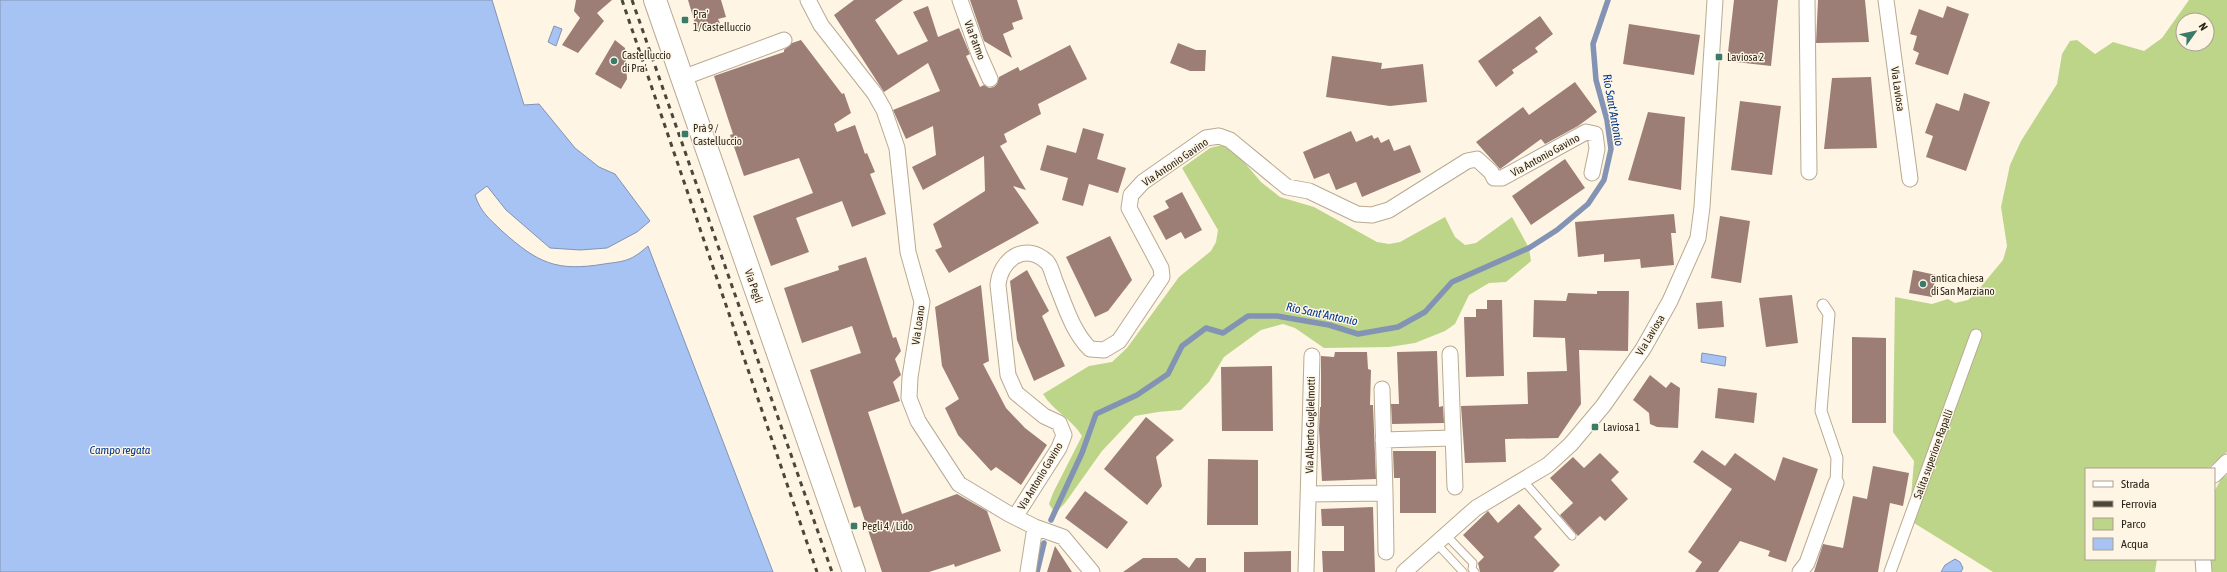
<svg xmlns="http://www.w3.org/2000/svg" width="2227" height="572" font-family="'Asap Condensed',sans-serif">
<rect width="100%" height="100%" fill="#fef5e4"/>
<!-- green -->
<path fill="#bdd589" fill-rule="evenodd" d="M2189 0H2227V452L2207 469H2086V559H2157L2155 572H1993L1906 518 1911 497 1914 461 1893 432 1895 297 1932 304 1948 299 1955 303 1968 300 1974 295 2003 260 2007 246 2001 207 2010 165 2021 141 2057 84 2062 54 2070 41 2077 40 2095 54 2113 42 2144 51 2162 38ZM2183 20H2207V44H2183Z
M1222 145 1238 155 1261 182 1280 197 1314 207 1377 242 1389 244 1400 242 1445 217 1455 237 1465 245 1476 243 1512 217 1529 248 1531 261 1506 282 1489 283 1469 295 1455 324 1445 331 1415 343 1389 347 1324 348 1295 328 1283 324 1261 330 1224 357 1209 382 1181 410 1158 412 1135 416 1102 451 1065 503 1055 513 1049 504 1053 493 1082 436C1072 419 1053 411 1043 394L1089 366 1112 362 1127 348 1179 277 1211 251 1216 242 1218 230 1182 168 1210 148Z
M2227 475V572H2212L2211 559H2214V492L2221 479Z"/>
<!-- water -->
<path fill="#a7c3f4" stroke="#8293b3" d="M0 0H492L524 105 539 104 575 148 599 167 615 174 650 221 637 232 607 248 580 250 550 248 506 210 487 186 475 195C481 213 489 218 502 231 538 263 556 272 604 264 626 261 631 261 648 246L773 572H0Z
M554 26 562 29 556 46 548 42Z
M1702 353 1726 357 1725 366 1701 362Z
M1955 559 1960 562 1963 568 1961 572H1941L1945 565Z"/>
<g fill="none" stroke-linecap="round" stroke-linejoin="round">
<!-- stream -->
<path stroke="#8293b3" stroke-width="5.5" d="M1051 520 1082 453 1096 414 1137 395 1168 374 1182 346 1206 328 1223 333 1248 316H1277L1329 325 1358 334 1398 327 1425 312 1452 282 1529 248 1557 230 1588 204 1604 180 1611 149 1607 120 1596 80 1593 44 1608 0
M1037 572 1044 543"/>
</g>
<!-- building -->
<path fill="#9d7e77" d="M576 0H612L597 13 604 21 578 53 562 45 580 18 574 11Z
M688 0H721L726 17 718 19 720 23 697 30Z
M854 0H903L875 20 898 55 928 41 913 12 928 6 938 37 959 28 970 54 966 56 980 87 984 85 989 88 994 87 997 84 999 77 1018 67 1020 71 1070 45 1087 79 1038 104 1041 114 1004 134 1007 142 1000 146 1026 190 1013 186 1039 223 949 273 935 250 942 247 933 224 985 191 984 156 923 190 912 167 936 155 933 126 906 139 893 110 940 91 928 63 884 92 834 15Z
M970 0H1017L1023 19 1012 23 1014 29 1003 34 1012 58 984 41Z
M1734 0H1778L1771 66 1727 61Z
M1818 0H1865L1869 42 1816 43Z
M1947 6 1969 14 1948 75 1915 64 1919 53 1913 50 1917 36 1910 34 1919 9 1943 18Z
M1540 16 1553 34 1535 48 1538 52 1512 70 1514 73 1496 87 1478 61Z
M1629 24 1700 35 1694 75 1623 64Z
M615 40 625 48 627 79 621 89 595 74Z
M801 40 842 94 844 93 851 113 834 124 837 132 855 125 865 154 867 153 875 172 870 174 886 214 852 227 842 201 796 218 809 252 771 266 753 216 813 193 799 158 744 176 730 135 733 134 714 76 784 52V50L792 43Z
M1178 43 1196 50H1206L1205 71H1190L1170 63Z
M1332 56 1382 63 1381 69 1423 64 1427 102 1390 106 1326 97Z
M1871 77 1877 148 1824 149 1832 78Z
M1575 82 1597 112 1578 126 1545 144 1541 139 1500 169 1476 142 1523 107 1529 115Z
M1964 93 1990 102 1966 171 1926 157 1933 136 1925 133 1936 103 1959 111Z
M1740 101 1781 106 1772 175 1731 170Z
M1648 112 1685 117 1681 190 1628 180Z
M1083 128 1104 134 1097 159 1126 168 1118 193 1089 184 1083 206 1062 200 1068 178 1040 170 1047 145 1076 153Z
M1351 131 1356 142 1372 135 1374 139 1378 137 1381 143 1389 139 1394 151 1410 145 1421 172 1362 197 1356 182 1336 190 1329 173 1314 179 1303 152Z
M1565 159 1585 188 1531 225 1512 196Z
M1182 192 1202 230 1185 239 1181 232 1166 240 1153 216 1169 208 1165 201Z
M1674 214 1676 233H1671L1674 265 1641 268 1640 259 1604 262V254L1578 257 1575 222Z
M1720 216 1750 221 1741 283 1711 278Z
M1110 236 1132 280 1108 311 1095 317 1066 257Z
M866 257 893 338 896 337 901 351 895 359 901 375 893 382 900 401 868 412 902 514 957 494 987 511 1001 551 955 567 954 564 929 572H882L860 506 854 508 810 370 861 353 852 326 802 343 784 288 839 270 838 266Z
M1027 270 1049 311 1042 316 1065 366 1034 381 1017 340 1010 281Z
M1913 270 1936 275 1932 297 1909 293Z
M981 285 989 361 983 364 1006 408 1025 428 1047 445 1021 485 996 467 991 471 958 435 945 408 959 399 942 366 935 307Z
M1597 291H1629L1628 351 1579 350 1581 404 1558 438 1505 439 1506 462 1465 463 1461 406 1528 404 1527 372 1567 371 1565 338 1533 337 1534 300 1566 301 1568 293 1597 294Z
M1792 295 1798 343 1766 347 1759 298Z
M1487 300H1502L1504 376 1466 377 1464 317H1476V309H1487Z
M1722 301 1724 327 1698 329 1696 303Z
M1852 337 1886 338V423H1852Z
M1437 351 1439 407 1443 406 1444 423 1392 424 1391 404H1399L1397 352Z
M1335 352H1367L1368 369 1371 370 1370 405H1373L1376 479 1322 481 1319 429 1320 407H1321V356L1334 357Z
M1272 366 1273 431H1222L1221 367Z
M1650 375 1666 388 1671 382 1680 388 1678 428 1657 427 1650 424 1649 413 1633 400Z
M1718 388 1757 393 1754 423 1715 418Z
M1146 417 1174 440 1156 457 1162 486 1147 505 1104 469Z
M1702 450 1725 466 1735 453 1775 481 1783 457 1818 469 1786 562 1768 556 1770 551 1740 541 1718 572H1695L1702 562 1688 552 1732 489 1693 462Z
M1393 451H1436V513H1400V478H1394Z
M1600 453 1619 472 1611 480 1628 499 1605 521 1600 516 1578 536 1560 515 1573 503 1550 478 1573 457 1584 468Z
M1208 459 1258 460V525H1207Z
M1873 466 1909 473 1903 506 1890 503 1878 572H1814L1823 544 1843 548 1853 496 1867 499Z
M1085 491 1128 522 1107 549 1065 518Z
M1519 504 1542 529 1534 537 1560 565 1553 572H1480L1478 563 1484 557 1463 535 1488 511 1498 523Z
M1373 507 1375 572H1323L1322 551H1344V526H1322L1321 509Z
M1055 546 1072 572H1047Z
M1291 551V572H1244V552Z
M1143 558H1177L1189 568 1196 558H1206V572H1123Z"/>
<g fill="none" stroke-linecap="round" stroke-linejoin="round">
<defs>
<path id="service" d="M1523 480 1572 536
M1445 534 1473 563 1472 569 1475 572
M1436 543 1463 572"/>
<path id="pedestrian" d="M1823 305 1829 314 1821 411 1837 458 1836 483
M1890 572 1976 335"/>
<path id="minor" d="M808 0 821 25 875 94 884 110 897 148 908 252 922 302 910 377 909 398 918 421 959 484 1009 514 1035 527 1063 537 1092 572
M960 0 979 54 990 79
M1807 0 1809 172
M1886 0 1910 179
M682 78 784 40
M1450 354 1455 487
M1383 440 1452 438
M2214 475 2227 462
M1385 493 1386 552
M1309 494 1385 493 1382 389
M1015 517 1059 448 1064 435 1059 423 1044 416 1016 393 1008 375 998 285C1000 260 1025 241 1047 262 1051 266 1053 276 1055 281 1065 305 1072 331 1090 349L1104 350 1119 341 1162 277 1161 268 1129 208 1131 195 1143 182 1206 138 1219 136 1230 140 1287 187 1309 191 1357 214 1372 215 1389 210 1467 161 1477 159 1491 172 1494 178H1502L1586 132 1595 134 1597 149 1592 173
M2203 559 2204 572
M1028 572 1035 527
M1306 572 1312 356
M1404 572 1476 508 1548 465 1571 444 1603 406 1643 349 1670 301 1698 238 1702 207 1715 0
M1800 572 1807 563 1836 483"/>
<path id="primary" d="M655 0 854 572"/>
</defs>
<!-- service casing -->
<use href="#service" stroke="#b9aa90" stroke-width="9"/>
<!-- pedestrian casing -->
<use href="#pedestrian" stroke="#b9aa90" stroke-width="13"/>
<!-- minor casing -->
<use href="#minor" stroke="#b9aa90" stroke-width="17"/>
<!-- primary casing -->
<use href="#primary" stroke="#b9aa90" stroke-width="24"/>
<!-- service -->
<use href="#service" stroke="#fff" stroke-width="7"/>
<!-- pedestrian -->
<use href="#pedestrian" stroke="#fff" stroke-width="11"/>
<!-- minor -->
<use href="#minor" stroke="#fff" stroke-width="15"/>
<!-- primary -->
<use href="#primary" stroke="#fff" stroke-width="22"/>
<!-- rail -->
<path stroke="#4c453a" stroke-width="3" stroke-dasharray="5 5" stroke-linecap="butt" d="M622 0 817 572
M632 0 832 572"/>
</g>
<!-- markers -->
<g fill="#3a7a69" stroke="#fef5e4" stroke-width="1.5">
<rect x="681" y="16" width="8" height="8" rx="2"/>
<rect x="1715" y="53" width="8" height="8" rx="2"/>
<circle cx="614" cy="61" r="4"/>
<rect x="681" y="130" width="8" height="8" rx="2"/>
<circle cx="1923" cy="284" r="4"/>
<rect x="1591" y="423" width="8" height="8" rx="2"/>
<rect x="850" y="522" width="8" height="8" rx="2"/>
</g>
<g text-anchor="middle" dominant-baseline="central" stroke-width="3" stroke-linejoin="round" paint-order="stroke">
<!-- poi labels -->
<g font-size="11" fill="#2a241a" stroke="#fef5e4" text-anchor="start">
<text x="693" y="14">Pra'<tspan x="693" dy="13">1/Castelluccio</tspan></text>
<text x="622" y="55">Castelluccio<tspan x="622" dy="13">di Pra'</tspan></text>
<text x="1727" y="57">Laviosa 2</text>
<text x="693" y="128">Prà 9 /<tspan x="693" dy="13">Castelluccio</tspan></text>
<text x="1931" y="278">antica chiesa<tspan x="1931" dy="13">di San Marziano</tspan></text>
<text x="1603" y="427">Laviosa 1</text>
<text x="862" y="526">Pegli 4 / Lido</text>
</g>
<!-- street labels -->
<g font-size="11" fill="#2a241a" stroke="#fef5e4">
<text transform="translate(975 40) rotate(69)">Via Patmo</text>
<text transform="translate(1898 89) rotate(82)">Via Laviosa</text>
<text transform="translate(1545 155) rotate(-29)">Via Antonio Gavino</text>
<text transform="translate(1175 162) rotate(-34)">Via Antonio Gavino</text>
<text transform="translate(754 286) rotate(71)">Via Pegli</text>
<text transform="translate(918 325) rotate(-82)">Via Loano</text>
<text transform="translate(1650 335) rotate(-59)">Via Laviosa</text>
<text transform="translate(1310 425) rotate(-89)">Via Alberto Guglielmotti</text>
<text transform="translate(1933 454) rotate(-70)">Salita superiore Rapalli</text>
<text transform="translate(1040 476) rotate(-59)">Via Antonio Gavino</text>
</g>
<!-- water labels -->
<g font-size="12" font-style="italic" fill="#033891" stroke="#fef5e4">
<text transform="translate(1613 110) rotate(80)">Rio Sant'Antonio</text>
<text transform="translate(1322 314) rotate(12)">Rio Sant'Antonio</text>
<text x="120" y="450">Campo regata</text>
</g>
</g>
<!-- legend -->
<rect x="2085" y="468" width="130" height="92" fill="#fef5e4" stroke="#a9a193"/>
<rect x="2093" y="481" width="20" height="6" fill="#ffffff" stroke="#a9a193"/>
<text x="2121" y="488" font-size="12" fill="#2a241a">Strada</text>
<rect x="2093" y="501" width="20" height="6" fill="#4c453a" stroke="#a9a193"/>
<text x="2121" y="508" font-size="12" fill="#2a241a">Ferrovia</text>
<rect x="2093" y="518" width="20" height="12" fill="#bdd589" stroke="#a9a193"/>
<text x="2121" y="528" font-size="12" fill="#2a241a">Parco</text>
<rect x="2093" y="538" width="20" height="12" fill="#a7c3f4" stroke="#a9a193"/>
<text x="2121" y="548" font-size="12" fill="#2a241a">Acqua</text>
<!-- north arrow -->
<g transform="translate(2195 32) rotate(57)"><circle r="19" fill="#fef5e4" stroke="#a9a193"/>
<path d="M0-3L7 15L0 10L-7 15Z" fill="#3a7a69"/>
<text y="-6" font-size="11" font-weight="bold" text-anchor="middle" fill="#2a241a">N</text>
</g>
</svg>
